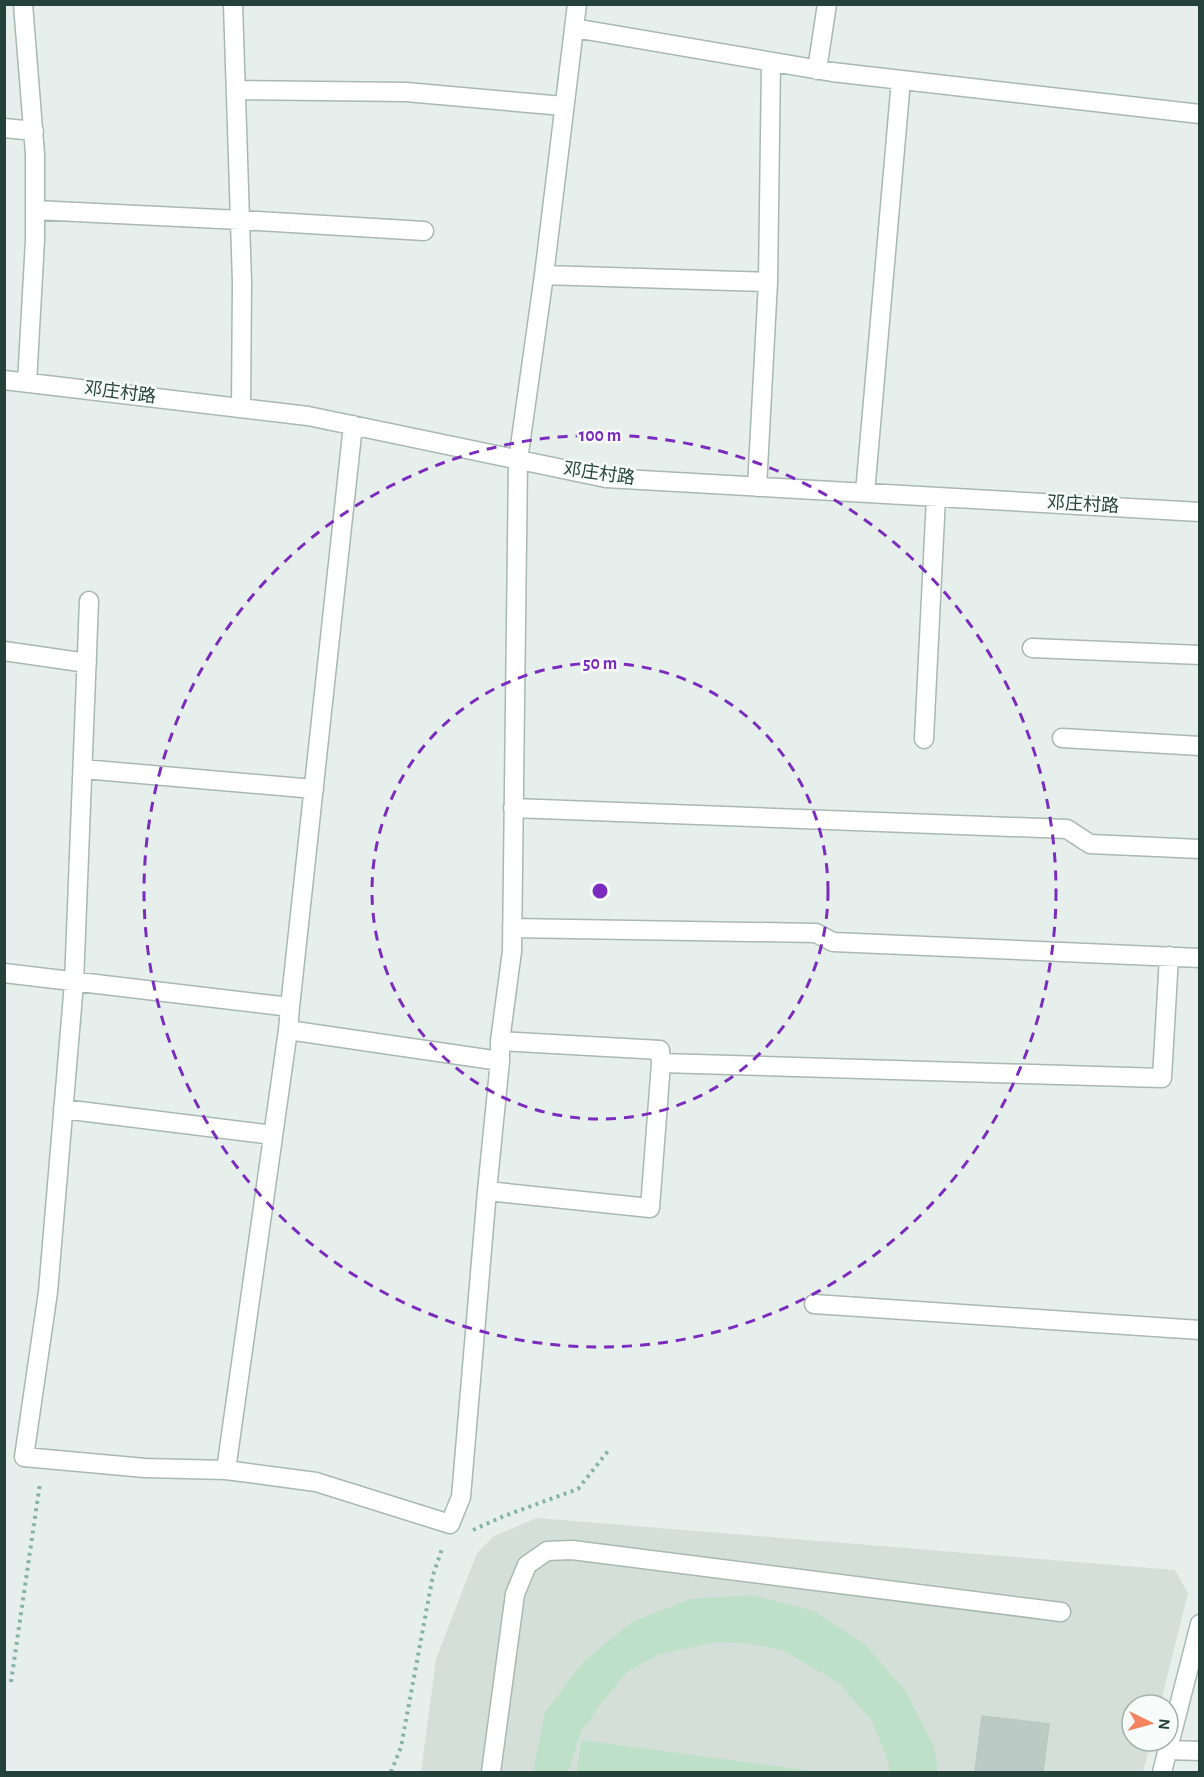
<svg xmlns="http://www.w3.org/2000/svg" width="1204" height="1777" font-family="'Alegreya Sans','Noto Sans SC',sans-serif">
<rect width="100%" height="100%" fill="#e6efeb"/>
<!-- built -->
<path fill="#d4dfda" d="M537 1518 1175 1570 1188 1593 1160 1705H1132V1741H1151L1143 1772H421L436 1659 477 1553 494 1536Z"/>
<!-- green -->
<path fill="#bfe0c8" d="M752 1595 813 1611 865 1644 906 1692 935 1749 938 1772H890L888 1761 872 1721 839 1683 782 1650 746 1643 715 1642 658 1655 627 1672 600 1705 581 1732 568 1772H533L545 1712 583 1662 632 1622 690 1599Z
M581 1740 819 1772H577Z"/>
<!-- building -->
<path fill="#bbcac4" stroke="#b8c9c2" stroke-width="1.5" d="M982 1716 1049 1724 1043 1772H975Z"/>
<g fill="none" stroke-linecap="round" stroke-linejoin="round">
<defs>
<path id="minor" d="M23 4 35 154V240L27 383
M233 4 242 282 241 408
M574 28 832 72 1200 114
M817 70 827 4
M236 90 406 92 563 106
M4 128 34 131
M35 210 240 220 424 231
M544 275 768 282
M4 380 308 416 606 478 1200 512
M757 487 768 282 771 62
M865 493 901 80
M89 601 74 983 48 1292 24 1457 145 1468 226 1470 316 1482 450 1524 461 1497 487 1191 500 1061
M1032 648 1200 655
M4 651 87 663
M1062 738 1200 746
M924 739 936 497
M83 769 314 789
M513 808 1067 829 1090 844 1200 849
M512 928 816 933 833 942 1200 958
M4 973 290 1007 288 1030 500 1061V1041L512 951 518 460 544 275 577 4
M290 1007 353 425
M500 1041 660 1050 661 1063 1162 1078 1169 956
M63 1109 273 1135
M487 1191 650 1208 661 1063
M814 1304 1200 1330
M226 1470 288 1030
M1168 1750 1200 1751
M491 1772 515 1594 527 1565 547 1551 572 1550 1061 1612
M1162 1772 1200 1624"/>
</defs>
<!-- minor casing -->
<use href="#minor" stroke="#a8b8b2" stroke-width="21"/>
<!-- path -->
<path stroke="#86b3a5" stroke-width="4" stroke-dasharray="3 4.5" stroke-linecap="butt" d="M473 1530 504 1516 578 1489 608 1451
M11 1682 40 1483
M391 1772 401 1747 433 1575 443 1546"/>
<!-- minor -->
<use href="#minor" stroke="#fff" stroke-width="18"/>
</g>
<!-- distance rings -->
<g fill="none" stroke="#7b2cbf" stroke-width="3" stroke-dasharray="10 8">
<circle cx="600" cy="891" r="228"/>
<circle cx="600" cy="891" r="456"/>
</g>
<g text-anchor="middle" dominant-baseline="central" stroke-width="5" stroke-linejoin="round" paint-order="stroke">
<!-- street labels -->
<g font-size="18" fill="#24423a" stroke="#f7fbf9">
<text transform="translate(120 393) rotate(7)">邓庄村路</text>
<text transform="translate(599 474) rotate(8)">邓庄村路</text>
<text transform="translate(1083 505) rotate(3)">邓庄村路</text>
</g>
</g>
<circle cx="600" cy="891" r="9" fill="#7b2cbf" stroke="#f7fbf9" stroke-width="3"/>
<g font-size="18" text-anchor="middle" font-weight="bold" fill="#7b2cbf" stroke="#f7fbf9" stroke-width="5" stroke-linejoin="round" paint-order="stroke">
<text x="600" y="441">100 m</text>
<text x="600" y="669">50 m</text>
</g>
<!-- border -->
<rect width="1204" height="1777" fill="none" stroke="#24423a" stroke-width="12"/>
<!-- north arrow -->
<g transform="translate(1150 1723) rotate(95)"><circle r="28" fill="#f7fbf9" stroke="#a3b1ad" stroke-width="1.5"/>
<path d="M0-4.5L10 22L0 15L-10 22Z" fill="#f4845f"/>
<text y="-9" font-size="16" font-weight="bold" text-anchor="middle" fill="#24423a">N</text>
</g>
</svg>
